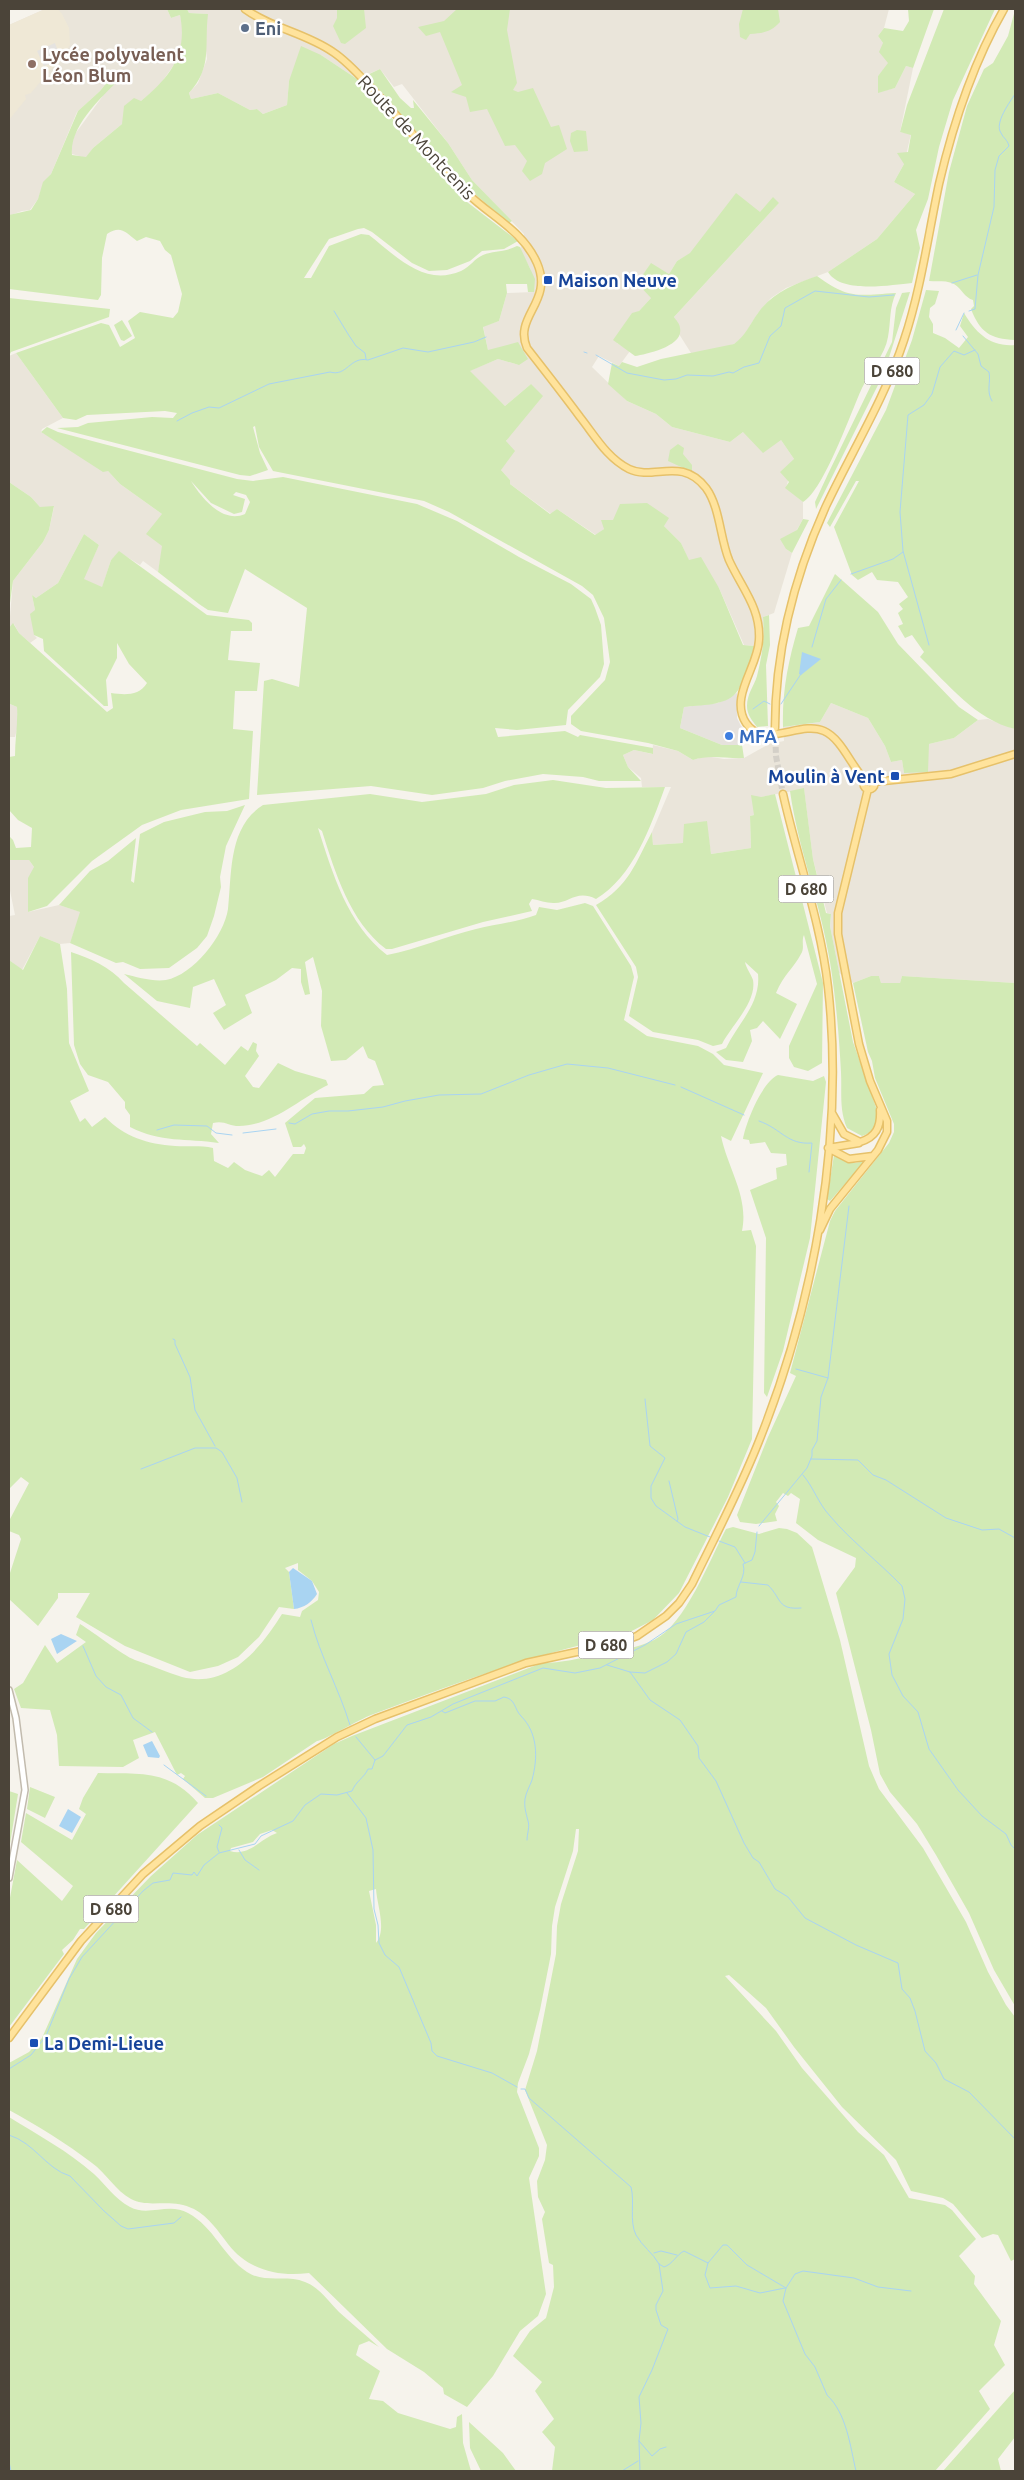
<svg xmlns="http://www.w3.org/2000/svg" width="1024" height="2480" font-family="Ubuntu,sans-serif">
<rect width="100%" height="100%" fill="#f6f3ec"/>
<!-- residential -->
<path fill="#eae5da" d="M45 9H167L171 18 180 15 184 33 178 59 159 86 141 101 122 124 93 148 86 158 72 154 71 147 75 134 102 97 112 76 100 91 77 112 51 174 44 182 38 199 30 210 22 211 11 215H9V25Z
M187 9H889L884 28 878 36 883 43 889 63 878 76V92L895 88 906 66 913 68 900 132 911 134 904 164 894 182 915 194 877 239 828 272 786 288 771 298 758 313 743 337 734 344 719 349 691 353 679 334 680 328 674 317 779 203 677 261 669 274 651 264 637 283 652 297 639 311 617 343 630 351 619 366 599 356 592 367 627 401 656 414 672 427 730 442 743 432 781 440 794 459 786 488 803 502V519L786 549 792 553 774 613 763 617 765 639 754 646 744 645 719 588 695 559 689 561 681 543 664 526 607 521 604 529 596 535 557 509 551 514 510 484V480L501 470 506 442 531 384 505 406 469 371 498 359 519 365 488 350 483 326 499 321 507 293 534 292 530 268 520 250 524 234 472 180 448 143 402 84 394 87 380 69 357 79 321 55 289 81 287 105 263 114 257 109 250 110 218 93 191 99 189 93 198 83 207 59 205 41 207 14 189 13Z
M16 353 63 418 42 429 41 432 108 471 120 484 162 514 163 546 158 572 143 561 140 565 119 552 111 560 102 588 83 579 99 545 84 534 58 583 36 598 32 595 35 610 34 635 37 638 30 643 19 633 14 624 9 628 13 581 43 542 49 530 54 507H40L31 497 9 482V356Z
M9 694 10 704 17 707 18 725 15 737H9Z
M831 703 868 718 885 746 891 762 902 760 904 773 929 744 954 738 978 720 988 719 1015 729V983L902 976 900 983H881L879 976H871L853 983 839 973 830 926 831 914 827 913 813 859 804 789 761 797 754 815 750 816 751 848 711 854 706 821 683 843 653 845 652 832 671 787H642L641 778 628 767 623 755 634 750 652 754 653 745 678 751 693 760 706 756 724 759 744 758 769 744 784 741 783 727 820 722Z
M9 860H29L34 867 28 912 59 905 81 912 70 943 60 944 40 936 22 970 9 960V916L15 915 9 886Z"/>
<!-- industrial -->
<path fill="#e6e2dd" d="M737 693V718L741 726 750 735 749 743 738 746 722 745 680 728 684 707 718 703Z"/>
<!-- education -->
<path fill="#efe8d6" d="M45 9H58L62 14 69 28 70 45 63 57 59 54 56 55 58 61 31 93 25 95 26 99 9 120V25Z"/>
<!-- green -->
<path fill="#d2eab5" fill-rule="evenodd" d="M167 9H187L189 13 208 14C204 46 213 67 189 93L191 99 218 93 250 110 257 109 263 114 287 105 289 81 301 46 321 55 357 79 467 202 518 241 504 249 482 251 470 261 447 270 429 271 412 263 372 232 364 228 358 229 329 239 304 278H311L329 246 361 234 369 235C396 256 424 287 461 271 470 267 475 258 483 255 494 250 503 253 517 246L520 247 535 279 534 292H528L527 284H506L507 293 499 321 483 327 488 350 518 342 528 359 519 365 498 359 470 371 505 406 531 384 543 396 506 441 515 451 501 470 510 480V484L550 514 557 509 595 535 604 529 601 520H613L620 504 647 503 669 518 664 526 681 543 689 560 701 557 719 588 743 645 754 646C753 656 742 687 736 693 725 706 700 705 684 707L680 728 722 745H742L744 758C727 759 710 754 693 760L678 751 648 743 581 731 571 724V716L605 680 610 662 604 618 593 595 582 586 449 512 424 501 273 471 259 447 255 426 253 427 260 453 268 470 250 476 240 475 57 428 78 427 88 423 152 417 173 418 177 413 165 411 87 415 76 420 63 418 16 353 101 323 109 325 120 347 135 338 128 321 140 312 173 318 178 312 182 294 171 255 165 250 160 241 146 237 137 241C125 232 121 225 107 234L102 258 101 295 98 300 9 289V215L31 210 38 199 43 182 51 174 78 111 100 91 112 76 120 73 124 75C105 94 69 125 72 155L86 157 93 148 122 124 124 106 134 98 141 101C170 77 188 54 180 15L171 18Z
M337 9H364L366 28 345 44 341 43 333 26 337 18Z
M457 9H510L507 30 517 83 513 90 518 92 533 88 551 127 559 125 567 149 545 163 542 174 530 181 522 171 527 161 515 145 505 146 487 109 470 112 466 97 451 92 462 85 440 32 426 36 418 27 444 21Z
M743 9H778L780 22C771 32 764 33 750 34L746 40 740 37 739 24Z
M908 9H934L913 68 906 66 895 88 878 93V76L888 63 879 52 883 43 878 36 884 28 903 31 909 21Z
M944 9H995L953 100 939 147 928 199 916 230 920 248 912 283C891 285 841 294 828 272L877 239 915 194 894 182 904 164 897 153 908 152 911 135 900 132 907 105Z
M1015 10V340C990 339 980 332 971 309L974 306 973 300C965 298 962 289 954 284 946 280 938 282 929 281L949 172 967 106 984 69 993 63 1008 36Z
M380 69 400 98 411 108H414L413 100 448 143 472 180 512 221 509 223 476 195 365 76Z
M577 130 586 131 588 151 574 152 570 141 571 133Z
M736 193 760 212 773 197 779 203 674 317C676 320 680 324 680 328 684 346 647 354 635 356L613 340 632 313 639 311 651 298 637 283 651 263 669 274 677 261 690 253Z
M817 276C850 300 858 295 896 293 889 308 891 321 888 337 885 355 870 371 862 388 851 412 824 490 803 502L785 488 789 482 780 472 794 459 781 440 763 453 743 432 730 442 672 427 656 414 627 401 608 384 612 363 619 366 622 362 637 367 661 359 734 344C746 335 750 324 758 313 772 293 794 284 817 276Z
M926 290 939 291 935 304 930 308 929 317 933 324V333L945 338 959 348 968 337 960 326 964 313C976 333 990 347 1015 345V729C976 720 948 684 920 657L924 652 912 635 905 638 898 626 903 624 898 613 903 609 899 604 908 597 898 582 877 580 872 572 858 580 852 575 834 527 859 481H856L830 527 827 523 886 410 912 340Z
M910 292 884 373 816 509 815 502 828 474 892 342 896 308 902 293Z
M9 298 110 309 109 317 11 352 9 356Z
M122 320 132 336 124 341 121 340 114 325Z
M47 427 58 432 237 479 253 481 283 477 417 504 457 521 519 557 571 584 591 599 595 608 601 625 604 664 600 677 568 710 566 725 517 730 495 728 498 737 565 731 578 737 580 735 653 748V754L634 750 623 755 628 767 641 781H599L583 777 543 774 505 781 483 788 432 795 371 786 257 795 264 681 272 679 299 687 307 608 245 569 228 613 208 610 199 604 158 572 162 546 146 534 162 514 120 484 108 471 103 472 41 432ZM191 481 211 503 234 514 242 512 245 499 233 495 236 492 246 495 250 502 245 514C222 524 201 497 191 481Z
M678 444 684 448 683 454 692 465V472L668 461 670 450Z
M9 482 31 497 40 507 54 506 49 530 43 542 13 581 9 610Z
M803 519 809 520 792 553 786 549 780 539 797 530Z
M84 534 99 545 84 579 102 587 111 560 119 551 207 615 249 620 252 623V631H231L228 660 260 663 257 691H235L233 729 253 731 249 799 181 810 142 825 92 861 47 906 28 912V878L34 867 29 860H9V836L13 840 16 848 31 847 32 828 18 820 9 810V757L15 756C15 739 18 724 17 707L10 704 9 694V628L13 623 19 633 107 712 113 708 111 693C125 695 139 696 147 683L129 664 117 643V658L106 680 108 706H104L44 651 43 639 34 635 30 614 35 610 32 595 36 598 58 583Z
M835 574 878 612 898 644 959 707 978 720 954 738 929 744 928 772 904 773 902 760 891 762 885 746 868 718 831 703 820 722 783 727C782 692 788 662 798 628L809 626Z
M769 615 770 645 766 665 768 726 757 727C752 720 747 715 747 706 747 694 754 686 757 676 762 656 765 638 763 617Z
M553 780 606 788 665 787C651 826 633 877 596 899 576 889 569 904 553 903 546 903 539 900 532 899L529 904 532 911 483 922 392 949H386C350 922 335 872 322 831L318 828C333 874 347 924 387 955 418 949 446 936 476 929 496 924 517 922 536 915L539 907 557 910 585 903 593 906 631 966 634 977 624 1020 647 1036 698 1046 713 1054 724 1065 763 1073 731 1141 721 1136C728 1169 749 1197 742 1231L751 1230 756 1246 752 1439 728 1497 679 1593 653 1620 626 1634C538 1653 455 1683 371 1715 360 1719 323 1741 317 1741L263 1777 213 1798H205L183 1779 185 1776 181 1773 177 1775 155 1732 133 1740 139 1758 123 1767 59 1766 57 1735 50 1710 21 1708 14 1689 23 1683 45 1645 57 1663 86 1642 76 1635 80 1624C95 1633 122 1655 135 1660 150 1665 166 1672 182 1677 228 1689 261 1648 282 1614L300 1617 302 1611 318 1600 319 1592 312 1581 298 1570V1563L285 1568 289 1572 294 1609 279 1607 259 1637 238 1657 218 1666 190 1672 125 1646 76 1617 90 1593H58V1598L38 1626 9 1599V1576L21 1539 19 1535 9 1531V1521L29 1483 21 1477 9 1489V960L23 970 40 936 60 944 67 989 69 1043 89 1091 70 1101 80 1122 85 1118 92 1127 105 1117C125 1137 147 1144 175 1146 188 1147 200 1145 213 1148L214 1161 228 1168 234 1162 245 1170 262 1176 269 1170 275 1177 293 1154H304L306 1148 304 1144 301 1147H293L285 1123 315 1098 364 1094 373 1086 384 1085 375 1061 368 1058 363 1046 346 1060 331 1061 321 1026 322 991 313 957 305 962 310 994 305 995 301 982V969L292 968 276 980 245 995 252 1013 224 1030 213 1013 226 1005 214 979 193 987 190 1008 157 1001 124 974C137 977 153 982 166 980 193 975 224 936 228 909 232 873 228 827 263 805L370 794 422 802 486 794 514 785Z
M804 788 813 859 826 913 831 914 830 926 853 1042 878 1113C878 1124 873 1133 862 1136L847 1128C839 1109 842 1093 841 1072 839 1036 836 999 830 962 821 904 798 849 790 791Z
M775 794 823 983 822 1063 808 1071 794 1067 789 1058V1046L817 984 804 935C801 941 805 948 801 954 793 969 784 974 776 993L797 1004 780 1039 763 1021 757 1028 750 1030 752 1041 743 1062 726 1060 716 1052 726 1048C738 1023 761 1004 758 974L745 962C746 968 751 974 753 980 757 1002 731 1026 722 1044L713 1046 698 1040 653 1032 629 1016 638 977 636 967 596 905C629 886 635 864 652 832L653 845 683 843 684 824 707 821 711 854 751 848 750 816 754 815 751 795 761 797Z
M245 805 226 846 220 877 221 887 214 916 207 936 197 948 169 968 140 969 123 962 116 963 70 943 80 912 59 905 90 871 108 861 136 838 131 881 134 883 140 834 164 822 205 812 227 811Z
M71 952C90 958 110 967 124 983L197 1046 200 1043 225 1065 241 1046 248 1051 253 1042 257 1044 256 1051 259 1056 245 1076 253 1087 259 1088 278 1063 295 1071 326 1080 328 1085C299 1099 274 1125 239 1126 229 1126 224 1120 213 1123L211 1134 219 1143C186 1138 161 1143 130 1127V1115L125 1108V1102L108 1082 88 1075 80 1064 74 1045Z
M871 976H879L881 983H900L902 976 1015 983V2006L994 1970 969 1913 936 1855 917 1824 890 1792 880 1774 871 1730 836 1593 855 1567 856 1558 818 1540 796 1523 800 1499 791 1493 788 1496 783 1493 776 1502 779 1506 775 1514 777 1521 756 1524 740 1522 737 1515 768 1437 796 1376 790 1373 830 1221 835 1211 889 1143 894 1132V1124L875 1078 872 1061 868 1052 853 983Z
M778 1075 813 1081 824 1076 826 1082 810 1238 783 1351 767 1397 764 1393 766 1238 750 1190 777 1179 776 1168 787 1165 786 1154 771 1153 765 1142 750 1144 749 1140 743 1139C746 1122 762 1082 778 1075Z
M834 1155 855 1163 865 1161 830 1201 827 1199Z
M733 1527 759 1534 779 1528 787 1529 797 1533 812 1547 840 1640 869 1766 879 1789 923 1848 966 1922 988 1972 1006 2005 1015 2017V2259L1011 2261 998 2235 993 2234 982 2238 953 2204 943 2198 911 2191 896 2160 842 2107 794 2047 766 2008 729 1975 725 1976 776 2031 802 2068 858 2132 884 2155 909 2198 945 2205 952 2210 976 2239 959 2256 975 2276 974 2284 1001 2321 994 2345 1005 2365 979 2391 990 2409 935 2471H552L555 2447 542 2432 554 2419 535 2391 542 2382 513 2356 530 2331 546 2318 554 2287 553 2265 549 2263 542 2219 545 2212 538 2197 537 2181 545 2160 547 2145 525 2090 537 2051 556 1954 557 1926 561 1904 578 1851 579 1829H576L573 1851 555 1907 552 1926 551 1954 540 2010 529 2054 518 2083 517 2092 539 2148V2156L529 2178 546 2294 538 2316 520 2331 493 2376 467 2407 444 2394 443 2388 424 2372 387 2349 309 2273C278 2277 248 2270 228 2244 218 2231 209 2217 194 2209 170 2197 150 2209 131 2199 116 2191 106 2173 92 2163 66 2143 38 2126 9 2110V2063L29 2052 42 2038 77 1959 96 1933 151 1876 197 1835 334 1744 352 1736 542 1663C561 1663 580 1658 599 1655 617 1651 637 1648 654 1640 685 1625 710 1559 726 1529ZM272 1830 277 1833C261 1838 249 1857 230 1851L231 1848 253 1842 260 1834ZM376 1889C377 1905 387 1930 376 1943V1925L369 1891Z
M98 1773C138 1774 169 1769 198 1803L84 1929H80L73 1940 62 1950 64 1954 9 2027V1903L17 1860 62 1901 73 1886 21 1842 26 1813 72 1840 86 1814 79 1809 83 1798Z
M30 1787 55 1797 45 1818 27 1809Z
M9 1791 18 1794 9 1850Z
M9 2117C38 2135 68 2151 94 2174 106 2185 115 2199 130 2207 148 2217 169 2202 188 2213 214 2227 223 2256 247 2272 265 2284 286 2274 305 2282 319 2287 329 2302 339 2312 352 2324 366 2335 379 2347L369 2341 359 2345 356 2355 380 2371 369 2399 383 2401 398 2413 450 2429 456 2427 457 2417 462 2414 463 2443 471 2471H9Z
M1015 2390V2437L998 2459 1001 2471H943Z
M469 2422 503 2453 516 2471H481L470 2448Z"/>
<!-- parking -->
<path fill="#e5e3e0" d="M55 43 59 54 56 55 58 60 44 66 37 51Z"/>
<!-- water -->
<path fill="#a9d4f2" d="M802 652 821 659 801 675 799 674Z
M293 1568 312 1581 317 1594C312 1602 304 1608 294 1609L289 1572Z
M61 1634 77 1641 57 1654 51 1639Z
M152 1741 160 1756 159 1758 148 1757 143 1745Z
M68 1809 81 1817 72 1833 59 1826Z"/>
<g fill="none" stroke-linecap="round" stroke-linejoin="round">
<!-- stream -->
<path stroke="#a9d4f2" stroke-width="1" d="M952 283 977 275
M334 311 348 334 356 346 365 353 366 359
M969 311 975 309 978 275 994 207 995 170 999 156 1009 146C1007 139 1004 139 1001 133 994 123 1010 102 1015 94
M956 330 964 313
M963 336 978 354 981 366 989 372C991 383 986 391 992 401
M584 352 587 353
M596 355 627 373 664 380 676 379 687 375 713 376 729 372 733 373 744 367 759 363 770 336 781 326 785 308 815 291 869 297 894 295
M177 421 192 413 209 407 219 408 269 384 330 372C347 377 350 356 368 360L403 348 428 352 474 342 486 337
M851 574 893 559 903 552
M929 645 903 551 900 512 908 415 924 405 932 394 940 367 954 351 964 355 975 350
M812 647 826 599 841 580
M781 704 801 674
M753 709 764 701 770 704
M681 1087 744 1115
M759 1121C782 1129 787 1145 812 1143L809 1172
M289 1123 295 1124 312 1114 329 1111H348L383 1107 405 1101 439 1095 481 1094 529 1075 567 1064 608 1068 675 1085
M157 1130 174 1125 207 1126 216 1133 232 1135
M243 1133 276 1129
M173 1339 175 1340V1344L190 1377 195 1410 215 1446
M796 1369 828 1378
M645 1399 650 1446 665 1458 651 1486V1498L656 1506 685 1527 710 1537
M811 1459 858 1460 873 1475 886 1480 946 1518 982 1530 999 1529 1015 1538
M141 1469 195 1448H216L222 1452 237 1478 242 1502
M803 1475C814 1488 818 1503 830 1516 851 1541 879 1562 902 1586L905 1599 903 1619 889 1654 892 1675 903 1696 918 1712 929 1749 958 1790 982 1816 1006 1834 1011 1845 1015 1849
M669 1481 678 1519 677 1521
M759 1526 807 1468 812 1456V1450L817 1441 821 1397 828 1378 849 1206
M719 1541 735 1547 745 1563
M741 1582 768 1585C782 1599 777 1610 801 1608
M311 1620C320 1656 339 1689 350 1725
M83 1646 96 1676 106 1687 121 1695 133 1718 152 1732
M607 1665 630 1672 650 1700 680 1720 698 1746 699 1758 716 1781 744 1843 753 1858 759 1862 775 1889 788 1897 805 1918 856 1945 898 1963 902 1989 910 1998 915 2011 925 2051 936 2063 944 2079 969 2092 1015 2139
M630 1672 645 1673 667 1662 676 1654 686 1632 704 1622 714 1612
M442 1711 445 1713 475 1701H495L504 1697C516 1699 514 1709 521 1716 538 1733 538 1758 532 1780 530 1786 526 1792 525 1799 524 1807 526 1813 528 1821 530 1826 527 1834 527 1840
M356 1737 375 1760
M164 1765 206 1796
M347 1793 366 1818 373 1850 374 1909 378 1925 379 1943 385 1955 399 1967 431 2043 432 2051 437 2056 492 2073 517 2087
M219 1825 222 1828 217 1847 219 1852
M239 1850 245 1860 259 1870
M9 2069 31 2055 46 2036 69 1979 82 1957 143 1891 153 1883 170 1880 173 1873 192 1875 194 1872 197 1876 204 1865 219 1853 255 1844 261 1836 293 1821 305 1805 321 1794 337 1795 352 1791C356 1781 364 1778 368 1769H372L375 1760 383 1756 407 1725 431 1717 453 1704 543 1668 575 1673 600 1668 645 1645 676 1624 715 1611 719 1605 736 1597C736 1586 747 1576 743 1564L752 1560 755 1552 757 1532
M521 2089H525L529 2098 631 2187C635 2202 629 2221 636 2235 642 2246 653 2253 659 2264L664 2267C673 2264 676 2255 684 2251L708 2263 723 2245H727L747 2265 786 2288
M9 2135C35 2143 46 2169 70 2176L104 2211 121 2226 128 2229 174 2223 181 2217
M654 2253 661 2251 677 2255
M708 2263 705 2275 710 2288 736 2286 760 2293 785 2288
M639 2441 652 2456 660 2449 666 2447
M9 2462 11 2471
M622 2471 638 2461
M640 2471 639 2441 641 2423 639 2397 652 2370 668 2329 661 2325 656 2310V2305L663 2291 659 2264
M856 2471C850 2446 847 2414 827 2395L815 2367 805 2354 783 2301 786 2288 795 2274 803 2271 854 2278 878 2287 911 2291"/>
<!-- major-tunnel -->
<path stroke="#d4d0c8" stroke-width="6" stroke-dasharray="6 3" stroke-linecap="butt" d="M775 729 776 756 783 794"/>
<defs>
<path id="minor" d="M9 1690 16 1718 25 1790 9 1878"/>
<path id="major" d="M245 9C271 28 306 33 333 52 351 64 364 81 379 96 409 129 437 163 468 194 492 217 523 231 537 263 554 302 513 316 527 348 545 371 563 394 580 417 595 436 607 458 629 469 654 481 681 456 706 488 720 507 720 538 729 560 741 587 761 608 759 640 758 667 729 697 746 723 764 750 800 720 824 731 842 739 851 766 865 780
M775 728C775 650 794 577 826 506 852 451 885 398 904 340 921 289 928 236 939 184 953 124 973 63 1004 9
M863.5 784a5.5 5.5 0 1 1 11 0a5.5 5.5 0 1 1-11 0Z
M874 782 951 774 1015 754
M832 1113 844 1134 860 1142C876 1137 881 1127 880 1110
M828 1148 849 1159 873 1156
M828 1148 859 1143
M820 1230 830 1209 878 1150 887 1132V1121L870 1081 859 1044 838 934V913L868 789
M9 2038 81 1941 143 1874 200 1826 259 1786 337 1737 375 1719 526 1663 618 1643 637 1636 666 1616 679 1603 692 1584C714 1539 738 1493 757 1446 814 1306 845 1137 828 987 821 923 797 857 783 794"/>
</defs>
<!-- minor casing -->
<use href="#minor" stroke="#c2bbae" stroke-width="8"/>
<!-- major casing -->
<use href="#major" stroke="#e6c16a" stroke-width="9"/>
<!-- minor -->
<use href="#minor" stroke="#fff" stroke-width="5"/>
<!-- major -->
<use href="#major" stroke="#ffe39c" stroke-width="6"/>
</g>
<!-- markers -->
<circle fill="#5c6f8a" stroke="#fff" stroke-width="2" cx="245" cy="28" r="5"/>
<circle fill="#8d6e63" stroke="#fff" stroke-width="2" cx="32" cy="64" r="5"/>
<g fill="#1a4fb4" stroke="#fff" stroke-width="2">
<rect x="543" y="275" width="10" height="10" rx="2.5"/>
<rect x="890" y="771" width="10" height="10" rx="2.5"/>
<rect x="29" y="2038" width="10" height="10" rx="2.5"/>
</g>
<circle fill="#3f7fe0" stroke="#fff" stroke-width="2" cx="729" cy="736" r="5"/>
<g text-anchor="middle" dominant-baseline="central" stroke-width="5" stroke-linejoin="round" paint-order="stroke">
<!-- shield labels -->
<g fill="#fff" stroke="#817c74" stroke-width="1">
<rect x="864.5" y="357.5" width="55" height="27" rx="4"/>
<rect x="778.5" y="875.5" width="55" height="27" rx="4"/>
<rect x="578.5" y="1631.5" width="55" height="27" rx="4"/>
<rect x="83.5" y="1895.5" width="55" height="27" rx="4"/>
</g>
<g font-size="16" font-weight="bold" fill="#4b4439">
<text x="892" y="371">D 680</text>
<text x="806" y="889">D 680</text>
<text x="606" y="1645">D 680</text>
<text x="111" y="1909">D 680</text>
</g>
<!-- service labels -->
<g font-size="18" font-weight="bold" fill="#4e5e75" stroke="#fff" text-anchor="start">
<text x="255" y="28">Eni</text>
</g>
<!-- education labels -->
<g font-size="18" font-weight="bold" fill="#785e54" stroke="#fff" text-anchor="start">
<text x="42" y="54">Lycée polyvalent<tspan x="42" dy="21">Léon Blum</tspan></text>
</g>
<!-- street labels -->
<g font-size="18" fill="#4b4439" stroke="#fff">
<text transform="translate(417 137) rotate(47)">Route de Montcenis</text>
</g>
<!-- transit labels -->
<g font-size="18" font-weight="bold" fill="#164399" stroke="#fff" text-anchor="start">
<text x="558" y="280">Maison Neuve</text>
<text x="885" y="776" text-anchor="end">Moulin à Vent</text>
<text x="44" y="2043">La Demi-Lieue</text>
</g>
<!-- shop labels -->
<g font-size="18" font-weight="bold" fill="#366cbe" stroke="#fff" text-anchor="start">
<text x="739" y="736">MFA</text>
</g>
</g>
<!-- border -->
<rect width="1024" height="2480" fill="none" stroke="#4b4439" stroke-width="20"/>
</svg>
